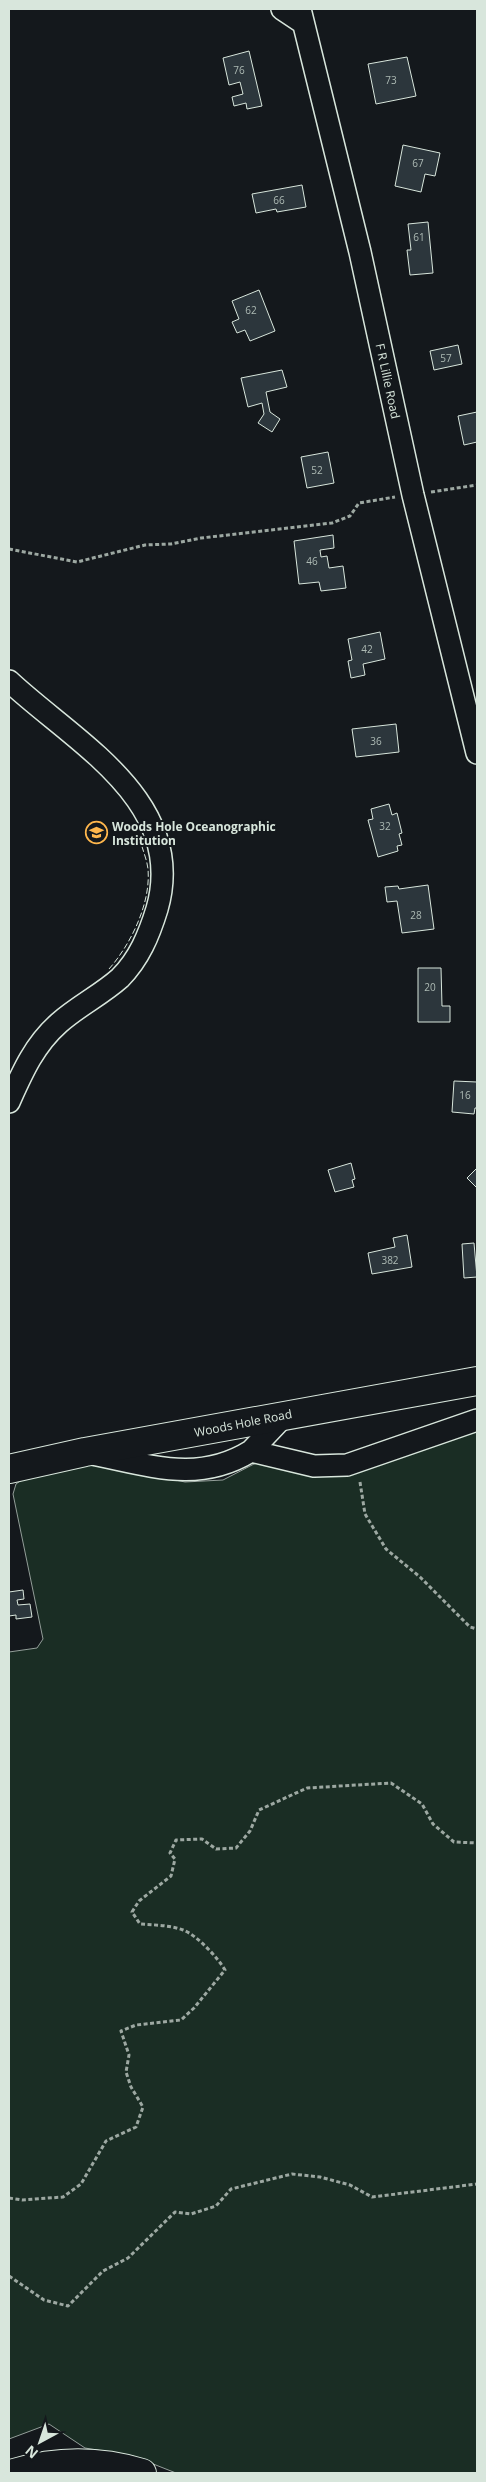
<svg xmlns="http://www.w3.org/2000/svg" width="486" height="2482" font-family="'Open Sans',sans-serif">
<rect width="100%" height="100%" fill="#14181c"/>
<!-- green -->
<path fill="#1a2d24" stroke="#939e99" d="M477 1429V2473H176L133 2456 85 2448 49 2424 9 2439V1652L37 1648 43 1639 13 1494 16 1484 23 1479 94 1463 185 1482 223 1480 254 1464 267 1461 310 1475 335 1476Z"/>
<!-- building -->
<path fill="#2c363c" stroke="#d8e6dc" d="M249 51 262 106 247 109 246 103 234 106 232 97 243 94 240 82 229 85 223 58Z
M407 57 416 96 376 104 368 64Z
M403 145 440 153 435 176 425 174 421 192 395 186Z
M302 185 306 207 277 212 276 209 256 213 252 194Z
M428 222 433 273 410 275 407 250H411L408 224Z
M259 290 275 331 250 341 245 330 237 333 232 322 239 319 232 301Z
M458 345 462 364 434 370 430 351Z
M282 370 287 387 266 392 270 412 280 419 272 432 258 423 264 414 262 403 248 407 241 378Z
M477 412V442L464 445 458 416Z
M328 452 334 483 307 488 301 457Z
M333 535 334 548 320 550 321 557 327 556 329 568 343 566 346 588 321 591 319 582 299 584 294 541Z
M380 632 385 659 363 664 365 675 351 678 348 661 352 660 348 639Z
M396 724 399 752 356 757 352 729Z
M389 804 392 815 397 813 402 833 399 834 402 845 397 846 398 851 378 857 368 820 373 819 371 809Z
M428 885 434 929 402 933 397 901 387 902 385 887 398 886 399 889Z
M418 968H441L442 1006H450V1022H418Z
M454 1081 477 1082V1108H475L474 1114 452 1112Z
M351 1163 355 1179 352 1180 354 1187 335 1192 328 1170Z
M477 1168V1188L467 1178Z
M407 1235 412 1267 372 1274 368 1253 395 1247 393 1238Z
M474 1243 477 1277 464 1278 462 1244Z
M23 1590 24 1599 17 1600 18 1605 30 1604 32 1617 16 1619V1615L9 1616V1592Z"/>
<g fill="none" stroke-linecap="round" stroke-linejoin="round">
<defs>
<path id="minor" d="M282 9 303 23
M300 9 360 252 413 495 477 753
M9 681C74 742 188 801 157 909 149 935 139 959 120 978 101 995 78 1006 59 1023 34 1045 22 1073 9 1102
M251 1451 285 1415
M92 1454C149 1465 198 1484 251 1451L314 1466 347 1465 477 1420"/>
<path id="major" d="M14 2473C57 2460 99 2460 142 2473"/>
<path id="highway" d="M9 1469 85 1452 477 1381"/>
</defs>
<!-- minor casing -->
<use href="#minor" stroke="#d8e6dc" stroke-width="24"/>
<!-- major casing -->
<use href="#major" stroke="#d8e6dc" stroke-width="30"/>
<!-- highway casing -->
<use href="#highway" stroke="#d8e6dc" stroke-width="30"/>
<!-- path -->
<path stroke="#9da8a2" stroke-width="3" stroke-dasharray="4 2.5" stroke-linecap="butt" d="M431 492 477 485
M9 549 77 562 145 545 171 544 201 538 332 523 350 516 359 503 395 497
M360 1482 365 1514 386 1549 420 1577 470 1627 477 1629
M9 2198 22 2200 63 2197 81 2184 106 2141 136 2127 143 2107 131 2087 126 2072 129 2055 121 2031 136 2025 181 2020 194 2008 225 1970C218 1958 197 1935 183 1930 169 1925 154 1925 140 1924L132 1912 139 1901 171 1876 175 1859 170 1853 176 1840 202 1839 216 1849 236 1848 250 1831 259 1810 307 1788 391 1783 422 1804 433 1824 454 1842 477 1843
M9 2276 44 2300 68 2306 103 2271 128 2258 175 2212 191 2214 216 2206 231 2189 292 2174 320 2177 350 2185 372 2197 477 2184"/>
<!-- minor -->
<use href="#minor" stroke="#14181c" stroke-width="21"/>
<!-- major -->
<use href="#major" stroke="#14181c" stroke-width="28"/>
<!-- highway -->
<use href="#highway" stroke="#14181c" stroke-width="28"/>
<!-- fence -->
<path stroke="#d8e6dc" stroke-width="1" stroke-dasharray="6 2.5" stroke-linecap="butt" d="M109 969C131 944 151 903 148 869 147 860 143 851 141 843"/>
</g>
<!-- icons -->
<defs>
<symbol id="university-ring" viewBox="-11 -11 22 22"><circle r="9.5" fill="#14181c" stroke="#ffb74d" stroke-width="1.5"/><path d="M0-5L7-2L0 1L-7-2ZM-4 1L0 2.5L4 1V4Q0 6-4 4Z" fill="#ffb74d"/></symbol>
</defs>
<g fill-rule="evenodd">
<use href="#university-ring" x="84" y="820" width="25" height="25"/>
</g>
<g text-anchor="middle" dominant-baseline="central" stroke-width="4" stroke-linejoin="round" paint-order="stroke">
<!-- number labels -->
<g font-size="10" fill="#adbab4">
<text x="239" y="70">76</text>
<text x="391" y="80">73</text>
<text x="418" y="163">67</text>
<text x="279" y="200">66</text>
<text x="419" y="237">61</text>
<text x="251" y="310">62</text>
<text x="446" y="358">57</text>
<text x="317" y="470">52</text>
<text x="312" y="561">46</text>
<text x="367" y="649">42</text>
<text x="376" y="741">36</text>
<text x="385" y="826">32</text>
<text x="416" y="915">28</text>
<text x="430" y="987">20</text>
<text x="465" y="1095">16</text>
<text x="390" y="1260">382</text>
</g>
<!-- street labels -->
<g font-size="12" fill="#d8e6dc" stroke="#14181c">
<text transform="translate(388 381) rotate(78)">F R Lillie Road</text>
<text transform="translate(243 1423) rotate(-11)">Woods Hole Road</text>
</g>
<!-- poi labels -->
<g font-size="12" font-weight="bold" fill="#d8e6dc" stroke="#14181c" text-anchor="start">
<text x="112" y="826">Woods Hole Oceanographic<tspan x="112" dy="14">Institution</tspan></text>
</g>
</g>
<!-- border -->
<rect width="486" height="2482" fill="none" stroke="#d8e6dc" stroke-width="20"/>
<!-- north arrow -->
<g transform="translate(40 2442) rotate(220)" stroke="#14181c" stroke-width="4" paint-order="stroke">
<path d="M0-4L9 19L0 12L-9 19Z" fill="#d8e6dc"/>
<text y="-8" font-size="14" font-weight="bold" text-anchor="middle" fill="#d8e6dc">N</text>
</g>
</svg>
